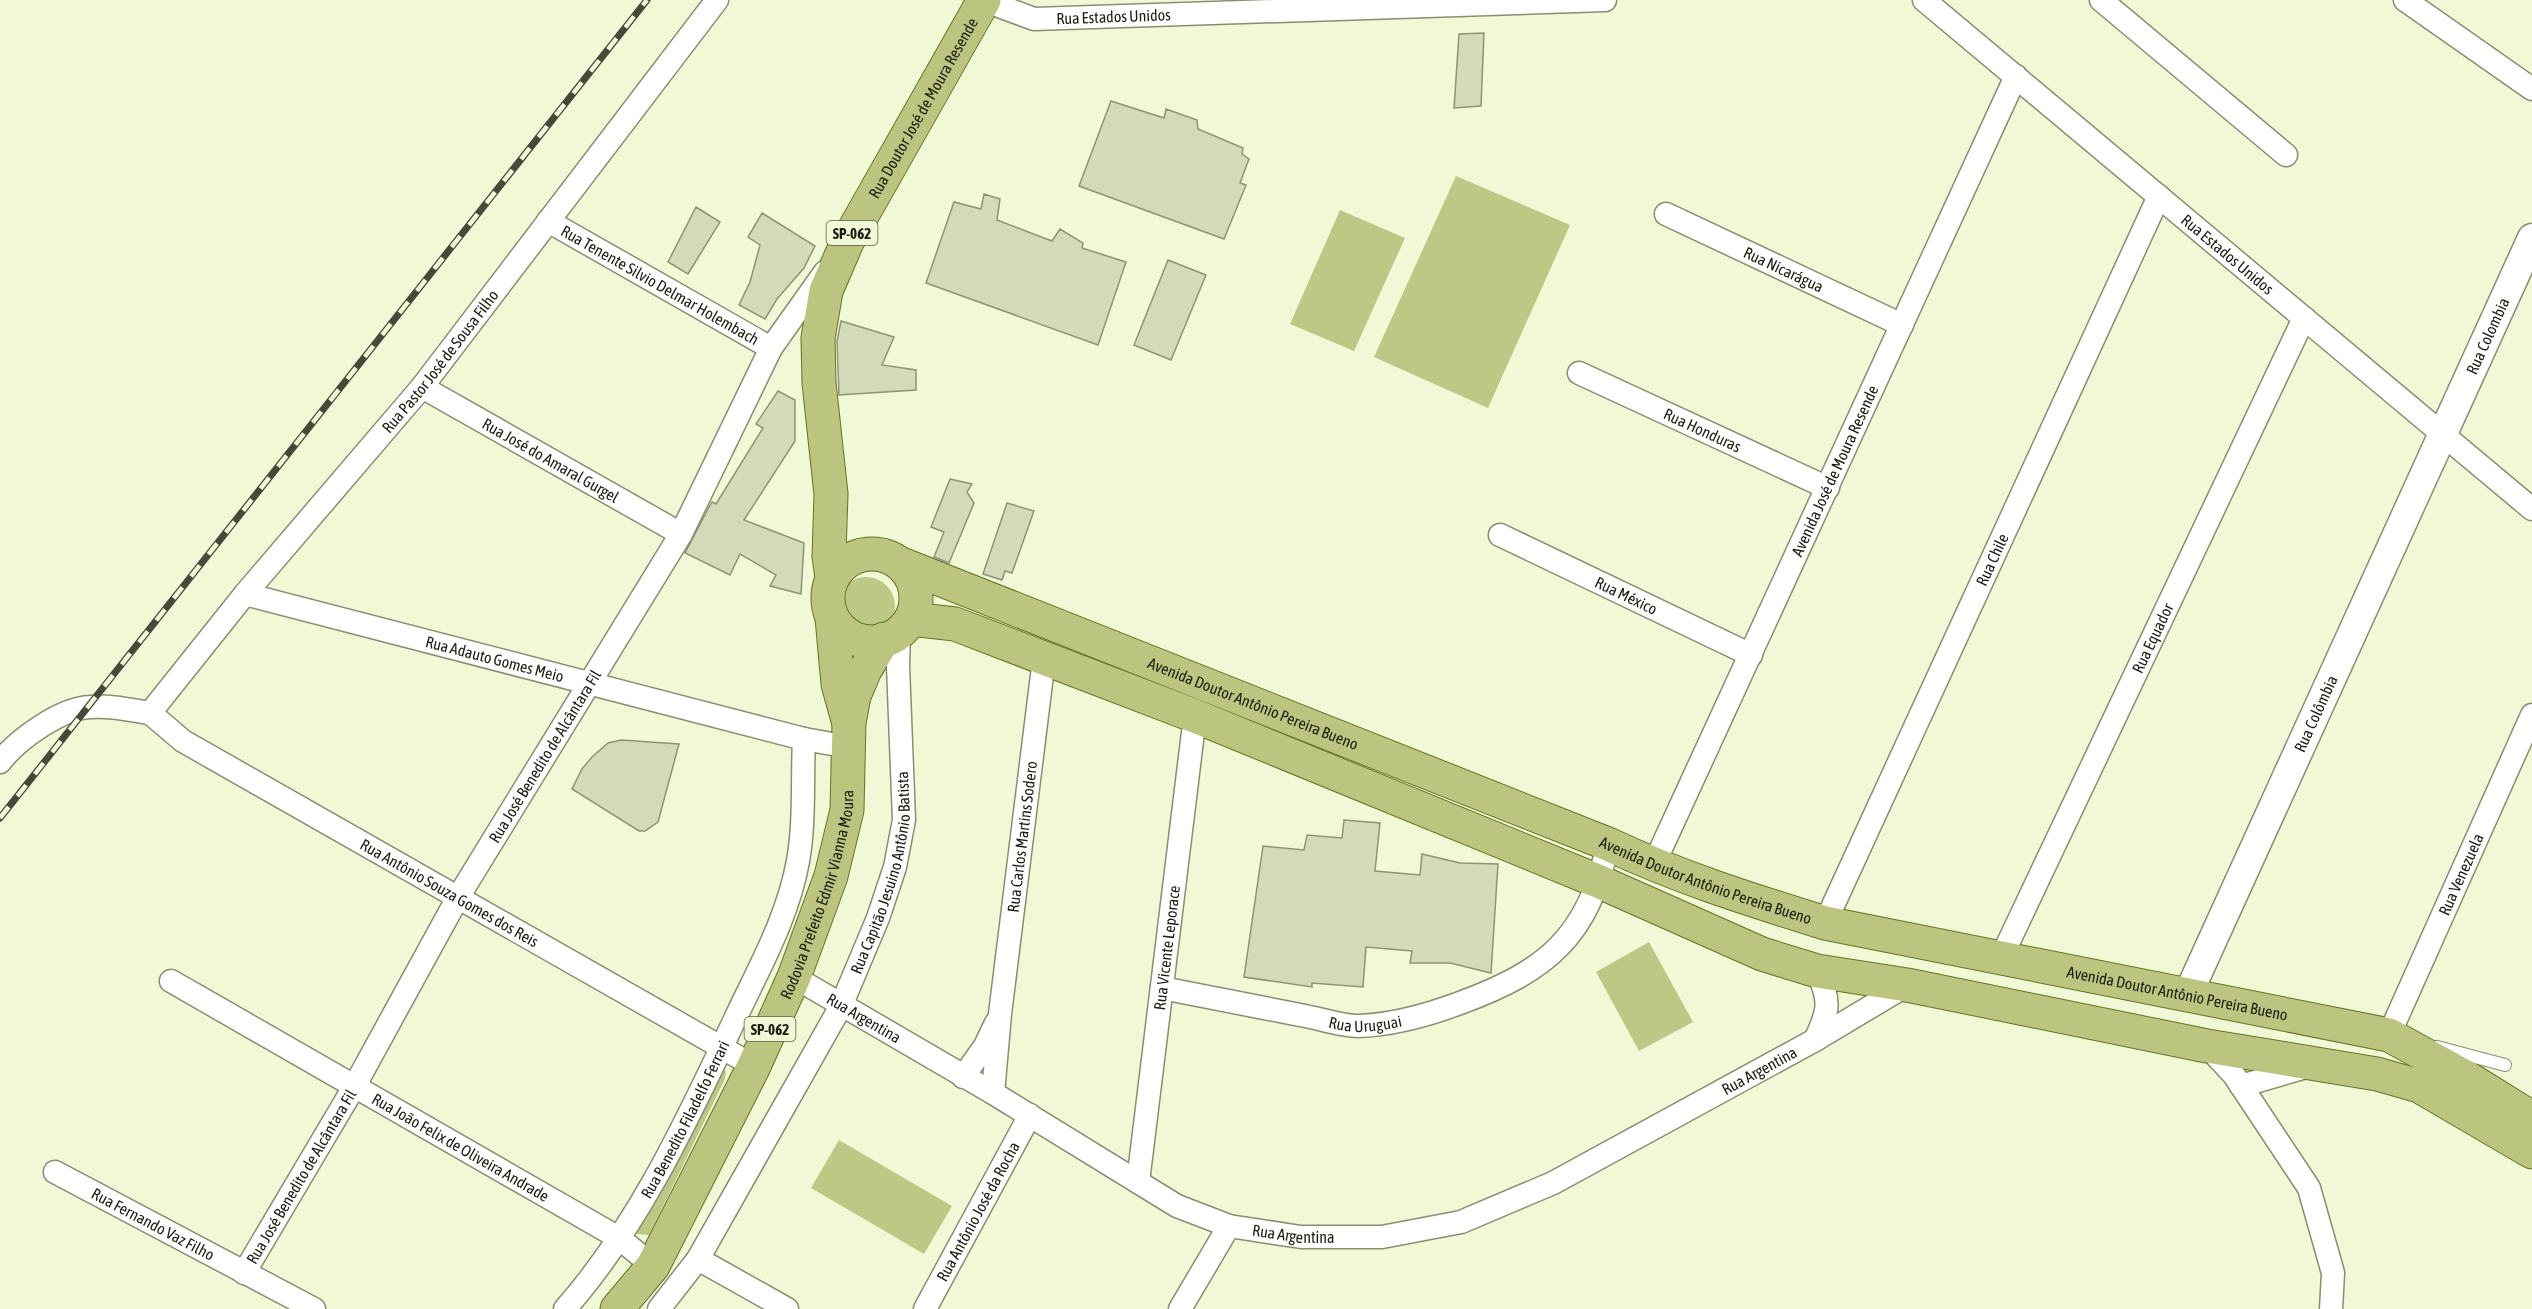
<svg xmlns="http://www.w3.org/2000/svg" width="2532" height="1309" font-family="'Asap Condensed',sans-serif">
<rect width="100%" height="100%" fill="#f0f8d6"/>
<!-- green -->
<path fill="#bbc985" d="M1456 176 1570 225 1488 408 1374 357Z
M1340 210 1405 238 1354 351 1290 324Z
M837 606a29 29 0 1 1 58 0a29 29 0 1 1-58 0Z
M1649 942 1693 1022 1639 1051 1596 972Z
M723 1067 726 1072 725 1079 649 1235 637 1234 638 1226Z
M839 1140 952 1206 924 1254 811 1188Z"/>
<!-- building -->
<path fill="#d2dab9" stroke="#8d9475" stroke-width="1.5" d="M1484 33 1481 106 1454 108 1459 34Z
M1111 101 1164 118 1166 109 1197 120 1198 129 1243 148 1242 154 1249 159 1240 183 1246 185 1224 239 1079 186Z
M984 194 1000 199 997 220 1052 241 1060 229 1083 243 1082 248 1126 262 1098 345 926 283 954 202 981 209Z
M696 207 720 222 688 274 668 262Z
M762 213 815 246 804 268 777 299 765 319 739 305 750 282 760 245 748 237Z
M1168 260 1206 275 1171 360 1134 345Z
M841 321 894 337 882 365 916 370V390L839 395 837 341Z
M778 391 795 400V441L744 520 804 543 801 594 770 586 776 575 740 554 730 575 685 553 708 509 712 502 716 504 763 428 756 424Z
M950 479 972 484 967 492 974 503 949 563 934 557 944 532 931 527Z
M1007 503 1034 511 1012 573 1005 571 1002 580 983 574Z
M621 740 679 744 658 822 645 831H639L572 789 582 769 592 757 608 743Z
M1344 820 1380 823 1375 871 1420 875 1422 854 1460 863 1498 864 1491 973 1450 963H1410L1412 951 1366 947 1363 987 1312 983V987L1244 977 1263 846 1304 850 1307 835 1342 838Z"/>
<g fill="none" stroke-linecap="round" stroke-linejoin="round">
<defs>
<path id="service" d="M2437 1047 2505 1065"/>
<g id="minor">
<path id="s1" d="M983 0 1034 19 1605 0"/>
<path id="s2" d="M1924 0 2532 509"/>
<path d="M2101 0 2286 155"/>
<path d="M2405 0 2532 89"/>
<path id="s3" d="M1666 214 1902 325"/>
<path id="s4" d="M548 221 771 348"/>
<path id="s5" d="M1579 373 1828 488"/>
<path id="s6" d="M422 387 681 534"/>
<path id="s7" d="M1500 535 1751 655"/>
<path id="s8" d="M245 594 804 739 849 747"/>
<path id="s9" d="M150 713 245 594 422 387 717 0"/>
<path id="s10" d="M150 713 183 741 754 1066"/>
<path d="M0 762C17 740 61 708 90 707 110 705 131 710 150 713"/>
<path id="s11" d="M1653 866 2016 76"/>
<path id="s12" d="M1825 923 2159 196"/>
<path id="s13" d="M2001 958 2304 318"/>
<path id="s14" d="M794 977 993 1093 1177 1206 1229 1226 1301 1237H1382L1461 1222 1553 1183 1815 1040 1907 985"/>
<path id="s15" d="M171 981 619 1238 653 1266"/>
<path id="s16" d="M1162 988C1208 997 1254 1006 1300 1015 1319 1018 1340 1026 1358 1026 1392 1025 1428 1015 1460 1003 1547 971 1588 937 1608 844"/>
<path id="s17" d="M2389 1035 2532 715"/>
<path d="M1815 1040C1829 1011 1831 1001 1817 971"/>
<path d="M2207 1046 2234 1075 2309 1188 2333 1273 2331 1309"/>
<path d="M963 1077 985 1046 996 1023"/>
<path d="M2241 1086 2306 1067"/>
<path id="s18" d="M993 1093 1000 1014 1044 659"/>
<path id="s19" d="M55 1172 314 1309"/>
<path id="s20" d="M1138 1182 1195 716"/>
<path d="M698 1259 787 1309"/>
<path id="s21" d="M244 1273 354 1087 457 899 681 534 771 348 825 272"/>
<path id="s22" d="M565 1309C640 1224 688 1118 736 1017 760 966 788 917 798 861 805 823 802 778 804 739"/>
<path id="s23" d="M659 1309 698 1259 841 1006 878 918 895 867 904 820 898 666 899 632"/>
<path id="s24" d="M925 1309 1030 1115"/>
<path d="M1180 1309 1229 1226"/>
</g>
<g id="tertiary">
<path id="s25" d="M2188 994 2532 238"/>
</g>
<g id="primary">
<circle cx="872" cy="598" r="44"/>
<path id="s26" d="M899 563 1608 844C1678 877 1751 900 1825 923L2389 1035 2469 1079 2532 1118"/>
<path id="s27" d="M832 578 829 556 831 494 819 383 818 338 826 291 847 242 984 0"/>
<path d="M832 618 838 684 848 720"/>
<path d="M911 619 955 624 1195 716 1600 882 1762 954 1817 971 1907 985 2207 1046 2377 1074 2419 1086 2532 1152"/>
<path id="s28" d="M617 1309 653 1266 754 1066 794 977 831 876 847 810 849 723 854 696 865 670 884 639"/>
</g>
</defs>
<!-- service casing -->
<use href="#service" stroke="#888f70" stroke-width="14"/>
<!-- minor casing -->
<use href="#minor" stroke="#888f70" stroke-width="25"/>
<!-- tertiary casing -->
<use href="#tertiary" stroke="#888f70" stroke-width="31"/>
<!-- primary casing -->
<use href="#primary" stroke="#667221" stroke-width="35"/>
<!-- service -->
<use href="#service" stroke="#fff" stroke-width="12"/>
<!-- minor -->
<use href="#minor" stroke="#fff" stroke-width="22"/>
<!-- tertiary -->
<use href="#tertiary" stroke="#fff" stroke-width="28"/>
<!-- primary -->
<use href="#primary" stroke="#bbc57f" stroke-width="33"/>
<defs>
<path id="rail" d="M0 818 647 0"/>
</defs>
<!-- rail casing -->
<use href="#rail" stroke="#464a39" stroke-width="7"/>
<!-- rail -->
<use href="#rail" stroke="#f0f8d6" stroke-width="4.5" stroke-dasharray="14" stroke-linecap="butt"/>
</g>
<g text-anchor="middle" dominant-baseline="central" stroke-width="5" stroke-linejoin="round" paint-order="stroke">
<!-- shield labels -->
<g fill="#f0f8d6" stroke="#5b5f4d" stroke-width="1.5">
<rect x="826.5" y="221" width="51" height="24" rx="4.5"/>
<rect x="744.5" y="1017" width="51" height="24" rx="4.5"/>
</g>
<g font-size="15" font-weight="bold" fill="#1b1e12">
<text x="852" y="233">SP-062</text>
<text x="770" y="1029">SP-062</text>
</g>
<!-- street labels -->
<g font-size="16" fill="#1b1e12" stroke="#f0f8d6">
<text stroke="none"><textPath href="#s1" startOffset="134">Rua Estados Unidos</textPath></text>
<text stroke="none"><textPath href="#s27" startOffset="496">Rua Doutor José de Moura Resende</textPath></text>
<text stroke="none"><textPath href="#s2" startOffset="396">Rua Estados Unidos</textPath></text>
<text stroke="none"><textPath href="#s3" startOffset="130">Rua Nicarágua</textPath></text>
<text stroke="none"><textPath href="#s4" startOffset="129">Rua Tenente Silvio Delmar Holembach</textPath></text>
<text stroke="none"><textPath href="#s25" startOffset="723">Rua Colombia</textPath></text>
<text stroke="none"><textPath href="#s9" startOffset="456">Rua Pastor José de Sousa Filho</textPath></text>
<text stroke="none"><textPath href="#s5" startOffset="136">Rua Honduras</textPath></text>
<text stroke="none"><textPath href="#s6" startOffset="148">Rua José do Amaral Gurgel</textPath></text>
<text stroke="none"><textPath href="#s11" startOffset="435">Avenida José de Moura Resende</textPath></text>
<text stroke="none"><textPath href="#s12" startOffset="400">Rua Chile</textPath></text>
<text stroke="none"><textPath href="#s7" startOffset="140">Rua México</textPath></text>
<text stroke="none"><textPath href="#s13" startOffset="354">Rua Equador</textPath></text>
<text stroke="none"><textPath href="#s8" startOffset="258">Rua Adauto Gomes Meio</textPath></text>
<text stroke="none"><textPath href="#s26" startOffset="381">Avenida Doutor Antônio Pereira Bueno</textPath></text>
<text stroke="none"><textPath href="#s25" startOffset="308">Rua Colômbia</textPath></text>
<text stroke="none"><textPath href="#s21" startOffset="598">Rua José Benedito de Alcântara Fil</textPath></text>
<text stroke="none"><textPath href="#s18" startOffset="258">Rua Carlos Martins Sodero</textPath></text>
<text stroke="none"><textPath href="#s23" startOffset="495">Rua Capitão Jesuino Antônio Batista</textPath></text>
<text stroke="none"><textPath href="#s17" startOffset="176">Rua Venezuela</textPath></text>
<text stroke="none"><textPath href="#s26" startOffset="867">Avenida Doutor Antônio Pereira Bueno</textPath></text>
<text stroke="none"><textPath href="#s28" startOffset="464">Rodovia Prefeito Edmir Vianna Moura</textPath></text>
<text stroke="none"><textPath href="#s10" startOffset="350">Rua Antônio Souza Gomes dos Reis</textPath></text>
<text stroke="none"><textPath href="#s20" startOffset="236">Rua Vicente Leporace</textPath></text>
<text stroke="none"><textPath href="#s26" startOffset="1353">Avenida Doutor Antônio Pereira Bueno</textPath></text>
<text stroke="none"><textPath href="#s16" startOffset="207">Rua Uruguai</textPath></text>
<text stroke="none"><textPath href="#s14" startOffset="81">Rua Argentina</textPath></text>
<text stroke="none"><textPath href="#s14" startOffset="1071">Rua Argentina</textPath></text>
<text stroke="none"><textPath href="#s22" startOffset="225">Rua Benedito Filadelfo Ferrari</textPath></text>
<text stroke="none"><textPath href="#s15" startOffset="334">Rua João Felix de Oliveira Andrade</textPath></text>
<text stroke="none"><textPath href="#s21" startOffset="112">Rua José Benedito de Alcântara Fil</textPath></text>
<text stroke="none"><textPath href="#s24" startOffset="111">Rua Antônio José da Rocha</textPath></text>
<text stroke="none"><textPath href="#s19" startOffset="111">Rua Fernando Vaz Filho</textPath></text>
<text stroke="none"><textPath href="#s14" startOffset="567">Rua Argentina</textPath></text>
</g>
</g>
</svg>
